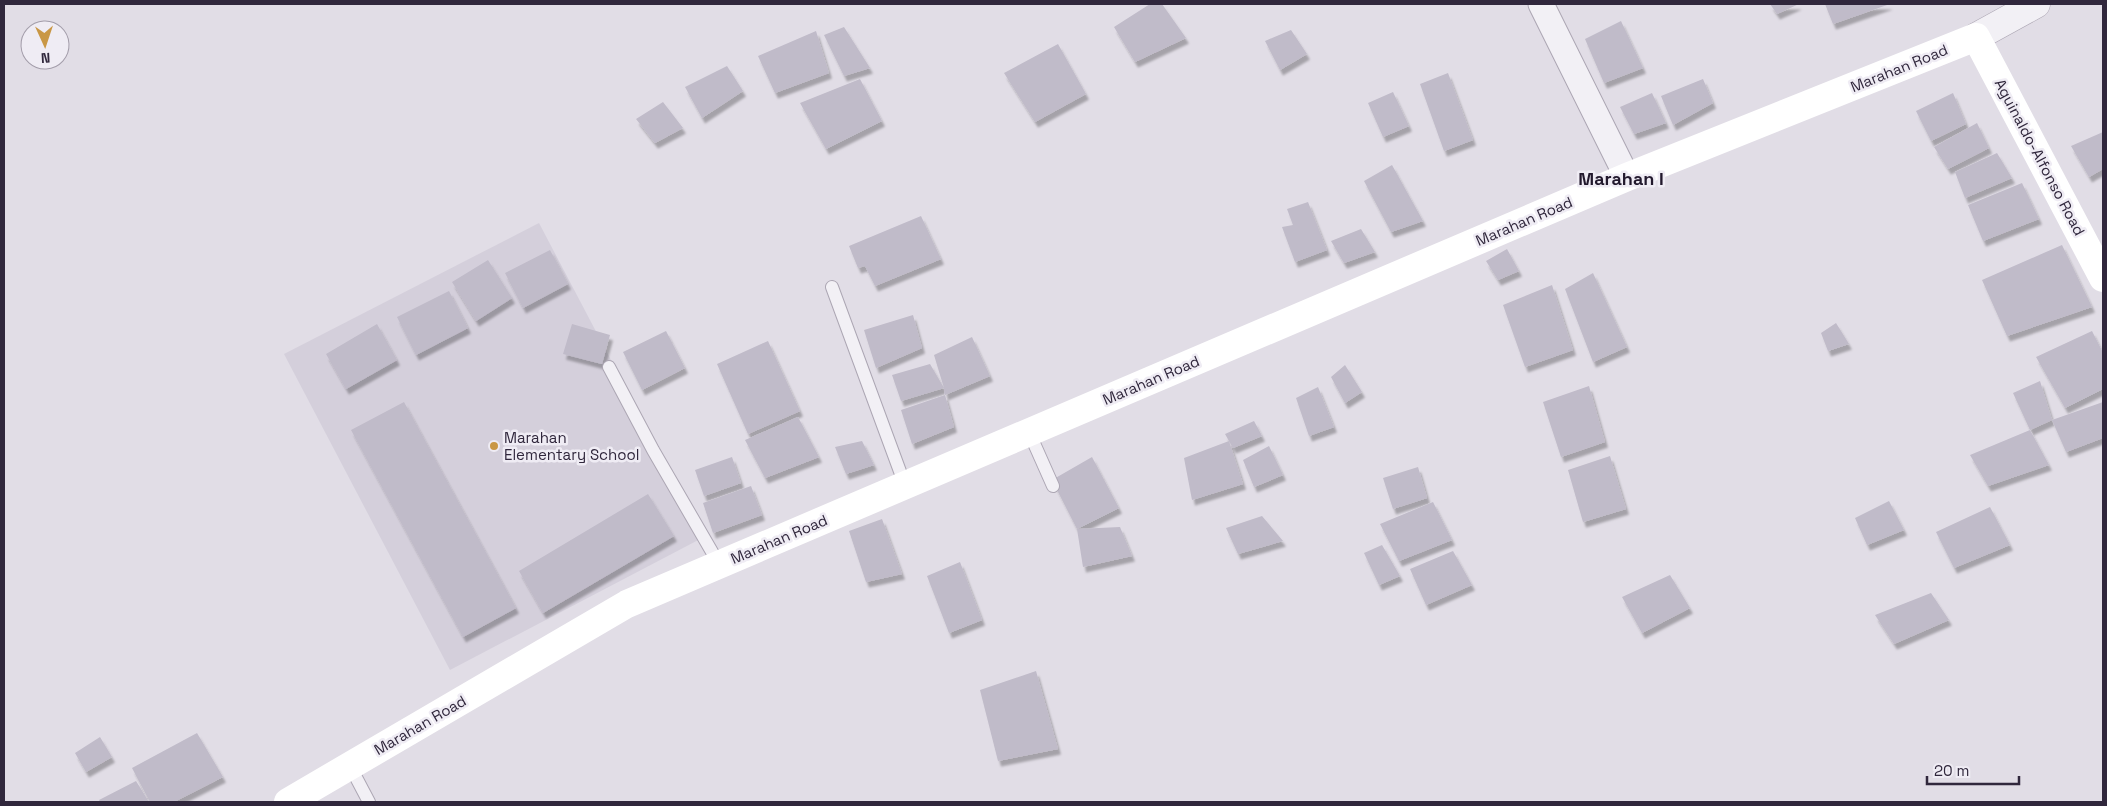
<svg xmlns="http://www.w3.org/2000/svg" width="2107" height="806" font-family="'Space Grotesk',sans-serif">
<defs>
<filter id="shadow"><feDropShadow dx="3" dy="5.5" stdDeviation="1" flood-color="#0004"/></filter>
</defs>
<rect width="100%" height="100%" fill="#e1dde6"/>
<!-- built -->
<path fill="#d4cfdb" d="M539 223 704 537 450 670 284 354Z"/>
<!-- building -->
<path fill="#c0bbc9" filter="url(#shadow)" d="M1150 4H1162L1186 38 1135 62 1114 27Z
M1770 4H1799L1777 14Z
M1825 4H1890L1833 24Z
M1621 21 1643 68 1604 83 1585 39Z
M844 27 870 68 844 76 824 35Z
M1291 30 1307 54 1280 70 1265 41Z
M816 31 829 73 775 93 758 56Z
M1058 44 1086 94 1035 122 1004 73Z
M727 66 743 91 702 118 685 87Z
M1448 73 1473 140 1444 151 1420 84Z
M860 79 882 121 826 149 800 103Z
M1703 79 1713 103 1673 125 1661 96Z
M1393 92 1409 126 1383 137 1368 103Z
M1652 93 1666 123 1634 134 1620 107Z
M1953 93 1966 124 1931 141 1916 111Z
M663 102 683 128 655 143 636 119Z
M1977 123 1989 148 1948 169 1934 147Z
M2103 132V169L2089 177 2071 146Z
M1997 153 2012 178 1965 198 1955 172Z
M1392 165 1423 221 1391 232 1364 181Z
M2022 183 2039 219 1983 241 1968 205Z
M1308 202 1327 250 1295 262 1282 227 1293 225 1287 209Z
M921 216 941 259 875 286 865 266 858 268 849 246Z
M1361 229 1375 252 1344 263 1331 241Z
M2062 245 2092 307 2007 336 1982 280Z
M1507 249 1519 271 1498 280 1486 261Z
M550 250 568 284 523 308 505 273Z
M488 260 512 298 476 321 452 282Z
M1593 273 1627 347 1593 362 1565 289Z
M1552 285 1573 350 1525 367 1503 305Z
M449 291 468 328 416 355 397 317Z
M913 315 922 348 876 368 864 330Z
M1836 323 1849 344 1828 351 1821 333Z
M377 324 397 360 346 389 326 354Z
M572 324 610 335 602 364 563 354Z
M666 331 685 368 642 390 623 352Z
M2092 331 2103 353V389L2065 408 2036 357Z
M972 337 990 376 945 395 954 427 912 444 901 410 945 395 944 390V388L901 401 892 375 930 364 944 388 934 355Z
M768 341 800 411 748 434 717 364Z
M1345 365 1362 392 1345 403 1331 377Z
M2040 381 2052 420 2030 430 2049 465 1988 486 1970 455 2030 430 2013 393Z
M1589 386 1605 442 1561 457 1543 402Z
M1318 387 1334 427 1309 436 1296 398Z
M404 402 516 608 463 637 351 430Z
M2103 402V438L2066 452 2052 420Z
M798 417 819 457 765 478 745 440Z
M1254 421 1262 436 1233 448 1225 434Z
M862 441 874 465 846 474 835 447Z
M1229 441 1243 484 1192 500 1184 458Z
M1269 446 1283 475 1254 487 1243 460Z
M1610 456 1626 509 1583 522 1568 470Z
M732 457 741 483 704 496 695 470Z
M1092 457 1119 508 1077 529 1120 527 1132 556 1083 567 1077 529 1052 480Z
M1418 467 1427 498 1393 509 1383 478Z
M751 486 762 515 713 533 703 503Z
M648 494 674 536 543 613 519 571Z
M1889 501 1904 530 1867 545 1855 518Z
M1433 502 1452 540 1399 561 1380 524Z
M1990 507 2010 545 1954 568 1936 532Z
M1262 516 1283 541 1238 554 1226 528Z
M882 519 902 574 866 582 849 531Z
M1382 545 1400 576 1379 585 1364 553Z
M1453 551 1472 585 1426 605 1410 569Z
M960 562 982 620 949 633 927 576Z
M1670 575 1690 608 1642 633 1622 597Z
M1931 593 1949 620 1894 644 1875 615Z
M1036 671 1058 749 998 761 980 690Z
M197 733 223 777 174 802H150L132 768Z
M100 737 112 757 86 772 75 753Z
M136 781 149 802H100L99 800Z"/>
<g fill="none" stroke-linecap="round" stroke-linejoin="round">
<defs>
<path id="service" d="M832 287 905 485
M609 367 653 450 719 564
M1029 432 1053 486
M350 766 369 802"/>
<path id="minor" d="M1541 4 1627 177"/>
<path id="tertiary" d="M1976 37 2036 4"/>
</defs>
<!-- service casing -->
<use href="#service" stroke="#aca6b3" stroke-width="14"/>
<!-- minor casing -->
<use href="#minor" stroke="#aca6b3" stroke-width="27"/>
<!-- tertiary casing -->
<use href="#tertiary" stroke="#aca6b3" stroke-width="29"/>
<!-- service -->
<use href="#service" stroke="#f2f0f5" stroke-width="12"/>
<!-- minor -->
<use href="#minor" stroke="#f2f0f5" stroke-width="25"/>
<!-- tertiary -->
<use href="#tertiary" stroke="#f2f0f5" stroke-width="28"/>
<!-- secondary -->
<path stroke="#fff" stroke-width="28" d="M288 802 627 604 1627 177 1976 37 2103 278"/>
</g>
<!-- markers -->
<circle fill="#c99745" stroke="#efecf4" stroke-width="2" cx="494" cy="446" r="5"/>
<g text-anchor="middle" dominant-baseline="central" stroke-width="5" stroke-linejoin="round" paint-order="stroke">
<!-- street labels -->
<g font-size="15" fill="#30273c" stroke="#efecf4">
<text transform="translate(1899 68) rotate(-22)">Marahan Road</text>
<text transform="translate(2040 157) rotate(62)">Aguinaldo-Alfonso Road</text>
<text transform="translate(1524 221) rotate(-23)">Marahan Road</text>
<text transform="translate(1151 380) rotate(-23)">Marahan Road</text>
<text transform="translate(779 539) rotate(-23)">Marahan Road</text>
<text transform="translate(420 725) rotate(-30)">Marahan Road</text>
</g>
<!-- poi labels -->
<g font-size="15" fill="#30273c" stroke="#efecf4" text-anchor="start">
<text x="504" y="437">Marahan<tspan x="504" dy="17">Elementary School</tspan></text>
</g>
<!-- quarter labels -->
<g font-size="18" font-weight="bold" fill="#22192d" stroke="#efecf4">
<text x="1621" y="178">Marahan I</text>
</g>
</g>
<!-- border -->
<rect width="2107" height="806" fill="none" stroke="#30273c" stroke-width="10"/>
<!-- north arrow -->
<g transform="translate(45 45) rotate(177)"><circle r="24" fill="#efecf4" stroke="#a39daa"/>
<path d="M0-4L9 19L0 12L-9 19Z" fill="#c99745"/>
<text y="-8" font-size="14" font-weight="bold" text-anchor="middle" fill="#30273c">N</text>
</g>
<!-- scale -->
<path d="M1927 776v8h92v-8" fill="none" stroke="#30273c" stroke-width="2.5"/>
<text x="1934" y="776" font-size="15" fill="#30273c" stroke="#efecf4" stroke-width="4" paint-order="stroke">20 m</text>
</svg>
